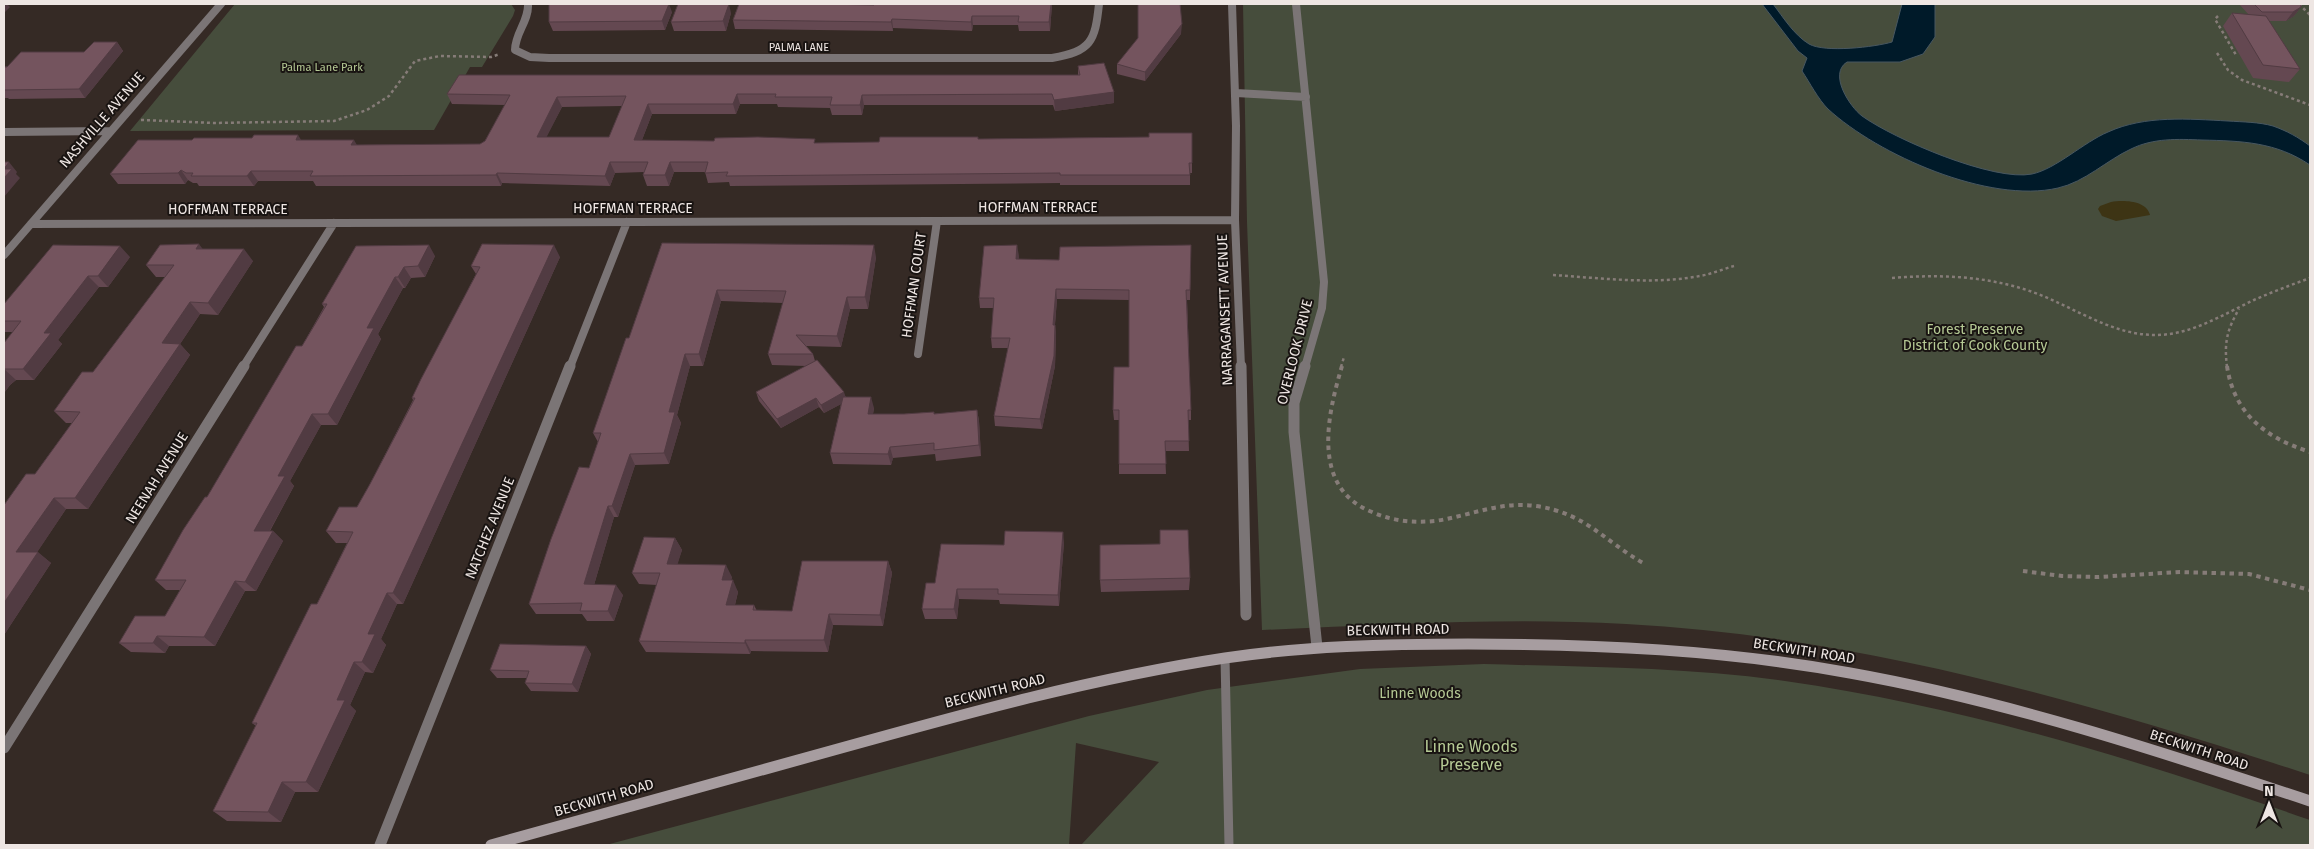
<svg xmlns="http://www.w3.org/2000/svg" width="2314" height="849" font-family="'Fira Sans',sans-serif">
<rect width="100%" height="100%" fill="#352a25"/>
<!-- green -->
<path fill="#464d3c" d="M235 4H511L515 10 513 16 482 67H470L434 130 130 131Z
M1243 4H2310V775C2092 703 1857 636 1626 624 1506 617 1383 625 1262 630L1247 222Z
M1484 664C1584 667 1685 667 1785 681 1966 707 2138 760 2310 820V845H1081L1159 762 1076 743 1069 845H606L1089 716 1207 690 1360 669Z"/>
<!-- sand -->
<path fill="#3d3414" d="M2111 202C2123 200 2146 200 2150 215L2116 221 2102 216 2098 209 2100 206Z"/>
<!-- water -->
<path fill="#001a29" stroke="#475761" d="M1762 4H1773C1783 17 1794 35 1809 44 1825 53 1875 47 1892 42L1902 4H1935V37L1923 54 1900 62H1847C1828 74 1850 107 1862 116 1894 139 1994 182 2032 174 2056 169 2084 142 2108 132 2145 115 2189 119 2228 121 2243 122 2259 122 2273 126 2287 131 2298 137 2310 146V165C2276 142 2242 141 2202 140 2178 139 2153 138 2131 149 2107 160 2085 182 2058 188 1989 204 1878 155 1828 109 1818 99 1810 83 1802 71L1807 58 1798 51Z"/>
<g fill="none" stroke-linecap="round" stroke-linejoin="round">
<!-- path-far1 -->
<path stroke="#867c78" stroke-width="2.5" stroke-dasharray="3 3" stroke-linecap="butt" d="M2299 4 2310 15
M2218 16 2215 19 2236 55
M2217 53 2228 70 2242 80 2310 105
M141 120 214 123 334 121 367 110 389 96 415 61 440 56 491 57 500 54
M1553 275C1602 278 1652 285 1700 276 1712 274 1723 269 1734 266
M1892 278C1941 274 1991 276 2038 294 2077 309 2114 336 2158 335 2193 334 2224 314 2254 300 2272 292 2291 285 2310 278
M1341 367 1344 357
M2227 367C2224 342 2227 330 2239 309"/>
<!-- path -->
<path stroke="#867c78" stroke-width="4" stroke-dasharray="4.5 4.5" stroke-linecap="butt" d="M1342 366C1327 416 1311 488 1372 512 1392 521 1413 523 1435 521 1469 516 1500 501 1536 506 1586 513 1605 542 1645 564
M2227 366C2234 414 2266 438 2310 452
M2023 571 2062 576 2098 577 2180 572 2249 574 2310 590"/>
<!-- lane -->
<path stroke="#7b7576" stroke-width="9" d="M1225 658 1229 845"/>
<!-- street-far1 -->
<path stroke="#7b7576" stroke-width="8" d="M528 4C529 21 515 33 515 50L530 57 549 58H1052C1091 51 1095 42 1099 4
M1232 4 1236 126 1235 220 1241 367
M1296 4 1324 282 1322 308 1305 367
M1236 93 1306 97
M4 132 110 131
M31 224 1235 220
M4 255 221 4
M918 354 937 221
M243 367 334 223
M570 367 627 222"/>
<!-- street -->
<path stroke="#7b7576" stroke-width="11" d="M1241 366 1246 615
M1305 366 1294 403V432L1317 647
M4 748 244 366
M380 845 570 366"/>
<!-- secondary -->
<path stroke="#a79da0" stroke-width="11" d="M491 845C605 813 719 781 834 750 963 714 1093 678 1225 658 1306 646 1387 644 1468 644 1596 644 1725 650 1850 673 2007 701 2159 751 2310 801"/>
</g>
<!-- wall -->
<path fill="#644851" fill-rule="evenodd" d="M739 4H826L874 5 1052 4 1050 31H1019L1018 25H973L972 31 893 28V31L735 29 733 20Z
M2239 4H2301V7L2294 16 2286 21H2269L2300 69 2289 82 2253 78 2223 26 2232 13 2249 15Z
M672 12 665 30 553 31 549 22Z
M731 13 726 31H674L671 22Z
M1181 34 1145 81 1117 74V64Z
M117 42 123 51 85 98 9 99 8 98H4V67L84 52Z
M1078 66 1114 103 1055 111 1053 105H864L862 115H832L830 108 778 107 777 104H740L736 114H652L642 140 816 143 879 142 978 139 1192 163V173H1190V185H1060V183L730 186 729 182 708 183 705 172H674L669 186H647L643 175 644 172 615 173 610 186 502 183 501 186H316L313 181H258L254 186H199L197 183H193L188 180 185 184H118L110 174 192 140H301L357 145 480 144 485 141 505 105 452 104 447 94 1078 75ZM622 106 609 137H546L562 107Z
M662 243 876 257 868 309H850L841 347 806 346 813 354 815 361 846 397 874 408 873 414H904L934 412V414L977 410 979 421 981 456 936 461 935 454 893 458 891 465 833 464 830 453 841 404 824 413 819 407 781 428 759 401 756 392 806 366 772 365 768 354 783 303 721 301 703 366H690L677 415 681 423 669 464 635 465 618 517H614L594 585 623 595 614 621H587L582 614H536L529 604 589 468 598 442 593 433 629 338Z
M1191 245 1190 300H1187L1191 410V420H1188L1189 451H1165L1166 474H1119V420H1114L1113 410 1129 367V300L1057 299 1055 325 1056 335 1055 366 1042 429 995 426 994 416 1008 348H992L991 338 994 308H980L979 298 1019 256 1018 259 1059 260Z
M356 246 435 256 425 277 411 278 405 288H403L378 334 381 339 337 425H321L290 481 294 486 270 531H273L283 541 256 591H245L215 646H169L165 653 131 652 119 643 165 616 180 590H166L155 580 302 346 324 307 322 304Z
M203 249 253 261 218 315 200 314 180 344 190 355 88 509H66L37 552 51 563 4 635V505L35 474 72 423H66L54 411 93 372 165 277H156L146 265Z
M130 257 108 287H99L58 340 62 344 34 380H16L10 385 4 393V343L13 332H4V304Z
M560 257 403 604H397L381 639 386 645 373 673 365 672 350 705 356 711 318 792H295L281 822 227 821 213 811 256 726 252 723 317 604 347 543H336L326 531 357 507 370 484 413 400 412 398 476 274 471 266Z
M675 538 682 550 677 564 732 577 731 580 738 592 735 605H754L757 611H792L888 561 892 573 883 626 833 625 828 652 751 651 750 654 646 652 639 641 657 585 639 584 632 573Z
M1064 542 1059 606 1000 604 999 600 959 599 957 619H925L922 609 935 583 1004 545Z
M1160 544 1190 578 1189 590 1101 592 1100 580Z
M586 646 591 654 578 692 531 691 525 683 527 678H497L490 670Z"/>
<!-- shaded-wall -->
<path fill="#513b42" d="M4 4H7L10 7 4 13Z
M669 4 672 12 665 30 662 21Z
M729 4 731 13 726 31 723 21Z
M1051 4H1052L1050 31 1049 22Z
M2301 7 2294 16 2286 21 2293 12Z
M972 16 973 25 972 31 971 22Z
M892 19 893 28V31L891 22Z
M1182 24 1181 34 1145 81V72Z
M117 42 123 51 85 98 79 89Z
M1114 92V103L1055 111 1054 100Z
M737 94 740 104 736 114 733 104Z
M862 95 864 105 862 115 860 105Z
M557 97 562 107 541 148 537 137Z
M648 104 652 114 638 150 634 140Z
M298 135 305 146 296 140Z
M354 140 360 150 351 145Z
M9 162 17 172 16 174 20 178 4 197V169Z
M610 162 615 173 610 186 605 176Z
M670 162 674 172 669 186 665 175Z
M181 170 188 180 185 184 178 173Z
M251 171 258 181 254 186 247 176Z
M497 173 502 183 501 186 496 175Z
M199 244 208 256 196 249Z
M429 245 435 256 425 277 418 266Z
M554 245 560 257 403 604 393 593Z
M874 245 876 257 868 309 865 297Z
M1017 245 1019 256 1018 270 1016 259Z
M120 246 130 257 108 287 98 276Z
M244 249 253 261 218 315 208 303Z
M404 267 411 278 405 288 398 277Z
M88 276 99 287 58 340 62 344 34 380 23 369 44 333Z
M395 277 403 288 378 334 381 339 337 425 328 414 367 328Z
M1056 289 1057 299 1054 335 1053 325Z
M717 290 721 301 703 366 699 354Z
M847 297 850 309 841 347 837 336Z
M190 302 200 314 180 344 190 355 88 509 75 498 162 343Z
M1055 325 1056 335 1055 366 1042 429 1040 419Z
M685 354 690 366 677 415 681 423 669 464 664 453 669 412Z
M4 369 16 380 10 385 4 393Z
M844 392 847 401 824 413 821 405Z
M871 397 874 408 871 425 868 414Z
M816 398 819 407 781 428 777 419Z
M977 410 979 421 981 456 979 445Z
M312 414 321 425 290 481 294 486 264 541 254 531 278 476Z
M890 447 893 458 891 465 888 454Z
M630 454 635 465 618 517 612 506Z
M54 498 66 509 30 563 16 552Z
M608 506 614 517 591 595 584 584Z
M273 531 283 541 256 591 245 582Z
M1063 532 1064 542 1059 606 1058 595Z
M675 538 682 550 674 576 667 564Z
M38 552 51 563 4 635V603Z
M888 561 892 573 883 626 880 615Z
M726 565 732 577 728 592 722 580Z
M733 580 738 592 732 616 726 605Z
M235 581 245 591 215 646 204 637Z
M616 585 623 595 614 621 608 611Z
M957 589 959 599 957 619 954 609Z
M387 593 397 604 381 639 386 645 373 673 362 662 368 634Z
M829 614 833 625 828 652 824 640Z
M157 636 169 646 165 653 153 643Z
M745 640 751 651 750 654 745 643Z
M586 646 591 654 578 692 572 684Z
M354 662 365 672 350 705 356 711 318 792 306 782 337 700Z
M282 782 295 792 281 822 268 812Z"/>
<!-- building -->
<path fill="#74545e" stroke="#513b42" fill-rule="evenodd" d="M549 4H669L662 21 549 22Z
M678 4H729L723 21 671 22Z
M739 4H822H821L874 5V4H1051L1049 22H1018L1019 16H972L971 22 892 19 891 22 733 20Z
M1138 4H1180L1182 24 1145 72 1117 64 1138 38Z
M2254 4H2301V7L2293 12H2262Z
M2232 13 2266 16 2300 69 2263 65Z
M94 42H117L79 89 4 90V67H7L21 52H84Z
M1104 63 1114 92 1054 100 1052 94 862 95 860 105H830L832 97H775L776 94H737L733 104H648L634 140 714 141 715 138 758 137 815 139 814 143 879 142 880 137H978V139L1149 137V133H1192V163H1189L1190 175H1060V173L726 176 728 172 705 173 708 162H670L665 175H643L648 162H610L605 176 497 173 496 175 310 176 313 171H251L247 176H191L193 173H186L181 170 178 173 110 174 138 140H192L194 138H252L254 135H298L296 140H354L351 145 480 144 485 141 510 95 447 94 459 75H1080L1078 66ZM626 96 609 137H537L557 97Z
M4 162H9L4 169Z
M4 169H12L4 178Z
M662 243 874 245 865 297H847L837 336 796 335 813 354H768L786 291 717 290 699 354H685L669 412H675L664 453 630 454 612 506H608L584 584 616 585 608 611H580L582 603 529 604 551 539 579 467 589 468 601 433H593L626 338H629Z
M199 244 196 249H244L208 303 190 302 162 343 180 344 75 498H54L16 552H38L4 603V505L26 474H35L80 412 54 411 82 372H93L174 265H146L160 245Z
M482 244 554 245 393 593H387L368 634H375L362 662H354L337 700H345L306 782H282L268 812 213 811 257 723H252L287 652 311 604H317L353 532 326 531 339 507H357L370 484 415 398H412L421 379 480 267 471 266Z
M53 245 120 246 98 276H88L44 333H51L23 369H4V343L21 321H4V304Z
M429 245 418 266 404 267 398 277H395L367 328H374L328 414H312L278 476H285L254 531H273L245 582 235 581 204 637 157 636 153 643H119L135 616H165L186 580H155L183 530 205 497H207L296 346H302L327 304H322L356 246Z
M1017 245 1016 259 1059 260 1060 247 1191 245 1190 290H1186L1191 410H1188L1189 441H1165L1166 464H1119V410H1113L1114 367H1129V290L1056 289 1053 325H1055L1054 356 1040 419 994 416 1010 338H991L994 298H979L984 246Z
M817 360 844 392 821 405 816 398 777 419 756 392Z
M843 397H871L868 414H904L934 412V414L977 410 979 445 934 450V443L890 447 888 454 830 453Z
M1160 530H1188L1190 578 1100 580V545L1160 544Z
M1005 531 1063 532 1058 595 998 594V589H957L954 609H922L926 583H935L941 544 1004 545Z
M644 537 675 538 667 564 726 565 722 580H733L726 605H754L753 610 792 611 802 561H888L880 615 829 614 824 640H745V643L639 641 660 573H632Z
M500 644 586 646 572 684 525 683 529 671 490 670Z"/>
<g text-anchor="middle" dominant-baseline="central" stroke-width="4" stroke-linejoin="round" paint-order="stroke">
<!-- far-street labels -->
<g font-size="11" fill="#eee6e3" stroke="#191412">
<text x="799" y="47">PALMA LANE</text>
</g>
<!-- far-park labels -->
<g font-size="11" fill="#b6ca95" stroke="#191412">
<text x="322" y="67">Palma Lane Park</text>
</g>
<!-- street labels -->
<g font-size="14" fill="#eee6e3" stroke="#191412">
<text transform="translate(102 120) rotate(-49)">NASHVILLE AVENUE</text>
<text x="1038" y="207">HOFFMAN TERRACE</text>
<text x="633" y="208">HOFFMAN TERRACE</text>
<text x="228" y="209">HOFFMAN TERRACE</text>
<text transform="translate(914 285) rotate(-82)">HOFFMAN COURT</text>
<text transform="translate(1225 310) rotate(-92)">NARRAGANSETT AVENUE</text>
<text transform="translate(1295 352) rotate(-76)">OVERLOOK DRIVE</text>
<text transform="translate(157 478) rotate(-58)">NEENAH AVENUE</text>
<text transform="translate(490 528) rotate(-68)">NATCHEZ AVENUE</text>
<text transform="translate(1398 630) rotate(-1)">BECKWITH ROAD</text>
<text transform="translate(1804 651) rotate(9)">BECKWITH ROAD</text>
<text transform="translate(995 691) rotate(-14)">BECKWITH ROAD</text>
<text transform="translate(2199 750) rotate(18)">BECKWITH ROAD</text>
<text transform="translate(604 798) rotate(-16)">BECKWITH ROAD</text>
</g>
<!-- park labels -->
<g font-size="14" fill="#b6ca95" stroke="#191412">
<text x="1975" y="329">Forest Preserve<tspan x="1975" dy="16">District of Cook County</tspan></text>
<text x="1420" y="693">Linne Woods</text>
</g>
<!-- near-park labels -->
<g font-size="16" fill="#b6ca95" stroke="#191412">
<text x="1471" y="746">Linne Woods<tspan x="1471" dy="18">Preserve</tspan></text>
</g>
</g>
<!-- border -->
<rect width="2314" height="849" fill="none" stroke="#eee6e3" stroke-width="10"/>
<!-- north arrow -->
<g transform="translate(2269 804)" stroke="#191412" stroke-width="4" paint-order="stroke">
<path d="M0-4L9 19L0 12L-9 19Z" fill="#eee6e3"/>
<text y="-8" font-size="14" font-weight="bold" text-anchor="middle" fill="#eee6e3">N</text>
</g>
</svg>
